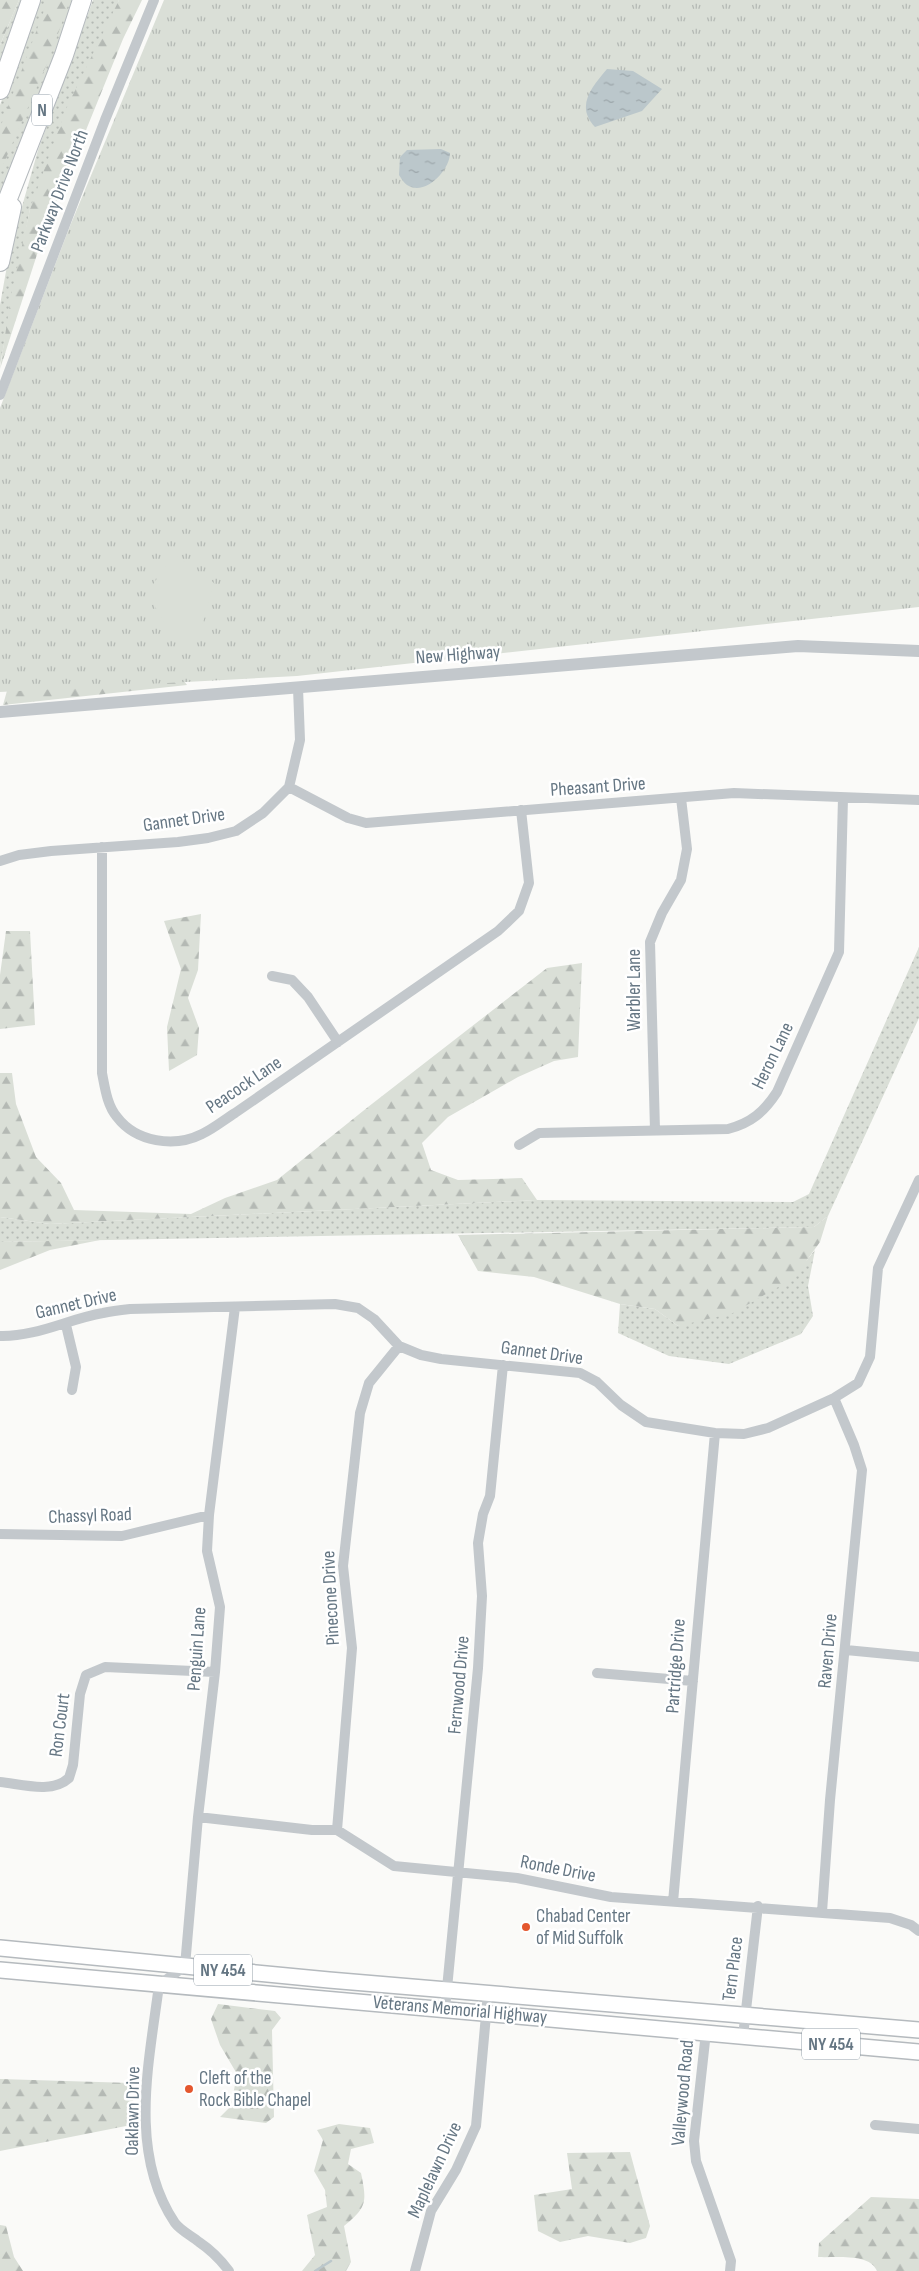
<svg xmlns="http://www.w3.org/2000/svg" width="919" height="2271" font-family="'Sofia Sans Condensed',sans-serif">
<defs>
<pattern id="grass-dots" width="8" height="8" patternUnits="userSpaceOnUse" patternTransform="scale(1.25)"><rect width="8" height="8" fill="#dadfd7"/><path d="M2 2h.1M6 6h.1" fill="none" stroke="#b4b9b4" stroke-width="1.8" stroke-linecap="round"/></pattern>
<pattern id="forest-firs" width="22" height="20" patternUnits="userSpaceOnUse" patternTransform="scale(1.25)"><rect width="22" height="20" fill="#dadfd7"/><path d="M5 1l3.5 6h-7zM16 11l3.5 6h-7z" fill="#b4b9b4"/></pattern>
<pattern id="park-tufts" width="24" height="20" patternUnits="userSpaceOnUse" patternTransform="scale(1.25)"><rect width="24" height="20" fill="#dadfd7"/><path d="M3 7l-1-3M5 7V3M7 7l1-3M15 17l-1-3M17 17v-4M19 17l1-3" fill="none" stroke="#b4b9b4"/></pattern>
<pattern id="water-ripples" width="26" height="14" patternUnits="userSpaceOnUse" patternTransform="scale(1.25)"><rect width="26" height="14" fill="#bbc7cb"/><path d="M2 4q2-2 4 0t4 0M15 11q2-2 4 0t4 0" fill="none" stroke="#9ca6aa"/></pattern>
</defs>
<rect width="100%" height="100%" fill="#fafaf8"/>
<!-- grass -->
<path fill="url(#grass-dots)" d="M19 0H27L0 71V45Z
M39 0H78L0 201V105Z
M93 0H119L30 209 0 365V305L10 249 38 150Z
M919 947V1018L828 1216 814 1227 0 1242V1217L50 1224 537 1200 793 1202 809 1194Z
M815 1250 808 1286 813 1316 801 1334 729 1364 669 1356 618 1333 620 1304 655 1309 678 1326 807 1260Z"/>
<!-- forest -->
<path fill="url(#forest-firs)" d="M0 0H19L0 45Z
M48 0H70L49 59 0 172V128Z
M119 0H142L123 39 43 236 0 369 11 296 30 209 66 109Z
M15 662 174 668 187 685 3 705Z
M201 914 198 970 188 998 199 1028 197 1055 169 1071 167 1027 181 969 164 921Z
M6 931H30L35 1025 0 1029V975Z
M582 963 578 1057 554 1061 518 1077 448 1117 422 1143 431 1170 458 1180 522 1178 537 1200 50 1224 0 1217V1073H12L16 1104 36 1157 61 1183 74 1210 191 1214 225 1198 277 1180 368 1107 547 968Z
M828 1216 820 1242 794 1278 733 1313 678 1326 655 1309 620 1304 534 1277 478 1271 458 1235 814 1227Z
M100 1240 50 1250 0 1270V1242Z
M218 2004 275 2011 281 2018 272 2030 274 2117 266 2123 220 2117 231 2106 237 2074 220 2045 211 2019Z
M0 2079 131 2083 136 2124 0 2151Z
M339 2124 370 2128 374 2143 351 2149 348 2164 361 2173C367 2202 367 2207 344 2226L351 2262 346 2271H302L315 2255 307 2215 327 2207 325 2190 314 2171 323 2140 317 2130Z
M630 2152 650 2226 646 2238 630 2243 588 2236 560 2242 538 2231 534 2195 572 2189 567 2153Z
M871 2197 919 2199V2271H877C870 2253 835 2258 818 2257L819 2243Z
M0 2225 6 2226 14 2257 23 2271H0Z"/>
<!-- park -->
<path fill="url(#park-tufts)" d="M164 0H919V607L297 676 0 692V408L70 226Z"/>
<!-- pitch -->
<path fill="#dadfd7" d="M174 554 214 583 200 634H171L147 593Z"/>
<!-- water -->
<path fill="url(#water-ripples)" d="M607 69 633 71 662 89 642 111 595 127C575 106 592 87 607 69Z
M441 149 450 153C450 170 425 197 407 185 404 183 401 178 399 175L400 157 407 150Z"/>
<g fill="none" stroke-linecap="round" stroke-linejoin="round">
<!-- stream -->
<path stroke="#bbc7cb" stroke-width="2.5" d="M315 2271 331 2261"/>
<defs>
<path id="primary" d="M0 1948 329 1980 919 2030
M0 1970 919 2052"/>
<path id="motorway" d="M0 90 31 0
M0 219 64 55 82 0
M0 262 12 207"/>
</defs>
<!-- primary casing -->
<use href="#primary" stroke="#b5babe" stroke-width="18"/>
<!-- motorway casing -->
<use href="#motorway" stroke="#b4b9bd" stroke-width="20"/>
<!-- minor -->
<path stroke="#c3c8cc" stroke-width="10" d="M0 395 105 120 154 0
M289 787 348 818 366 823 734 793 919 800
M102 847V1073C105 1088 107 1105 117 1117 136 1142 174 1148 202 1134 213 1129 224 1120 235 1113L498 931 519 911 529 883 521 810
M0 861 19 855 51 851 178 842 208 838 236 831 263 813 289 787 300 740 298 688
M272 976 292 980 308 997 338 1042
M655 1130 650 942 662 913 681 880 687 849 681 798
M519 1145 539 1133 728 1129C751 1123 764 1112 777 1092L839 952 843 798
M66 1325 76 1367 72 1390
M0 1336C36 1337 68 1319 103 1313 112 1311 121 1310 130 1309L335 1304 358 1308 374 1319 399 1346 421 1355 441 1359 580 1373 597 1382 621 1405 646 1422 715 1433 744 1434 768 1428 834 1398 858 1383 870 1357 878 1268 919 1180
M0 1534 122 1536 209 1515
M846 1650 919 1657
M597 1673 693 1681
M0 1782C21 1784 52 1794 69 1778L73 1765 80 1694 86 1675 105 1667 215 1672
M198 1817 312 1830H337L394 1866 517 1878 611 1897 890 1918 911 1925 919 1931
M337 1830 352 1648 343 1566 360 1413 369 1383 399 1346
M673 1902 715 1433
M822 1912 830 1800 862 1470 854 1445 834 1398
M445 2009 478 1668 482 1596 478 1543 483 1514 490 1496 503 1365
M706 2032 694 2141 696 2161 731 2261 730 2271
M743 2036 758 1906
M875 2125 919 2129
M229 2271C220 2259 211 2250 199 2242 192 2236 181 2231 175 2223 128 2153 149 2063 159 1985L185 1966 198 1817 215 1672 220 1607 207 1551 209 1515 235 1307
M415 2271 431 2211 456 2170 476 2126 488 1993"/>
<!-- tertiary -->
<path stroke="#c3c8cc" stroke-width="12" d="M0 712 798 646 919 651"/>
<!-- primary -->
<use href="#primary" stroke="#fff" stroke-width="15"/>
<!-- motorway -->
<use href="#motorway" stroke="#fff" stroke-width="18"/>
</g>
<!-- markers -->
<g fill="#e4572e" stroke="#fff" stroke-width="2">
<circle cx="526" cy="1927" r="5"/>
<circle cx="189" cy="2089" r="5"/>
</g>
<g text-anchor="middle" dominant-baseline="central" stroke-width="5" stroke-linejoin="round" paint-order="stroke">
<!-- shield labels -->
<g fill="#fff" stroke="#939fa8" stroke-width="1">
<rect x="32" y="94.5" width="20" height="31" rx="4"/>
<rect x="194" y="1954.5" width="58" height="31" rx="4"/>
<rect x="802" y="2028.5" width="58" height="31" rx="4"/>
</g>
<g font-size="18" font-weight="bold" fill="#657683">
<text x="42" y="110">N</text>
<text x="223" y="1970">NY 454</text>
<text x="831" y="2044">NY 454</text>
</g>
<!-- street labels -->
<g font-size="19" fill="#657683" stroke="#fff">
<text transform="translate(60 191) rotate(-69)">Parkway Drive North</text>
<text transform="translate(458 655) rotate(-4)">New Highway</text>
<text transform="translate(598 787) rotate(-4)">Pheasant Drive</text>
<text transform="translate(184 820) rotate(-8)">Gannet Drive</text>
<text transform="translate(634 990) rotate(-90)">Warbler Lane</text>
<text transform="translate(773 1056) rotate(-64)">Heron Lane</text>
<text transform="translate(244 1085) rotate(-34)">Peacock Lane</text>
<text transform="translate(76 1304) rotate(-13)">Gannet Drive</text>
<text transform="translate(542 1353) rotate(8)">Gannet Drive</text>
<text transform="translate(90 1516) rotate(-2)">Chassyl Road</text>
<text transform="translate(331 1598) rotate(-93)">Pinecone Drive</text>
<text transform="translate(197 1649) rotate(-86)">Penguin Lane</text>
<text transform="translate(828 1651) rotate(-85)">Raven Drive</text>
<text transform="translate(676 1666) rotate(-86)">Partridge Drive</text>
<text transform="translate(459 1685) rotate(-85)">Fernwood Drive</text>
<text transform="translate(60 1725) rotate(-83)">Ron Court</text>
<text transform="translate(558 1869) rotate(11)">Ronde Drive</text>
<text transform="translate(733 1969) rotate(-83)">Tern Place</text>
<text transform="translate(460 2010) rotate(5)">Veterans Memorial Highway</text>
<text transform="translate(683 2093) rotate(-85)">Valleywood Road</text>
<text transform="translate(133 2111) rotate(-89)">Oaklawn Drive</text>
<text transform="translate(435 2170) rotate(-65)">Maplelawn Drive</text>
</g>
<!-- poi labels -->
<g font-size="19" fill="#657683" stroke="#fff" text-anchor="start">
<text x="536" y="1916">Chabad Center<tspan x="536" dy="22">of Mid Suffolk</tspan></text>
<text x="199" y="2078">Cleft of the<tspan x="199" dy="22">Rock Bible Chapel</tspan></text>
</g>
</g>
</svg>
